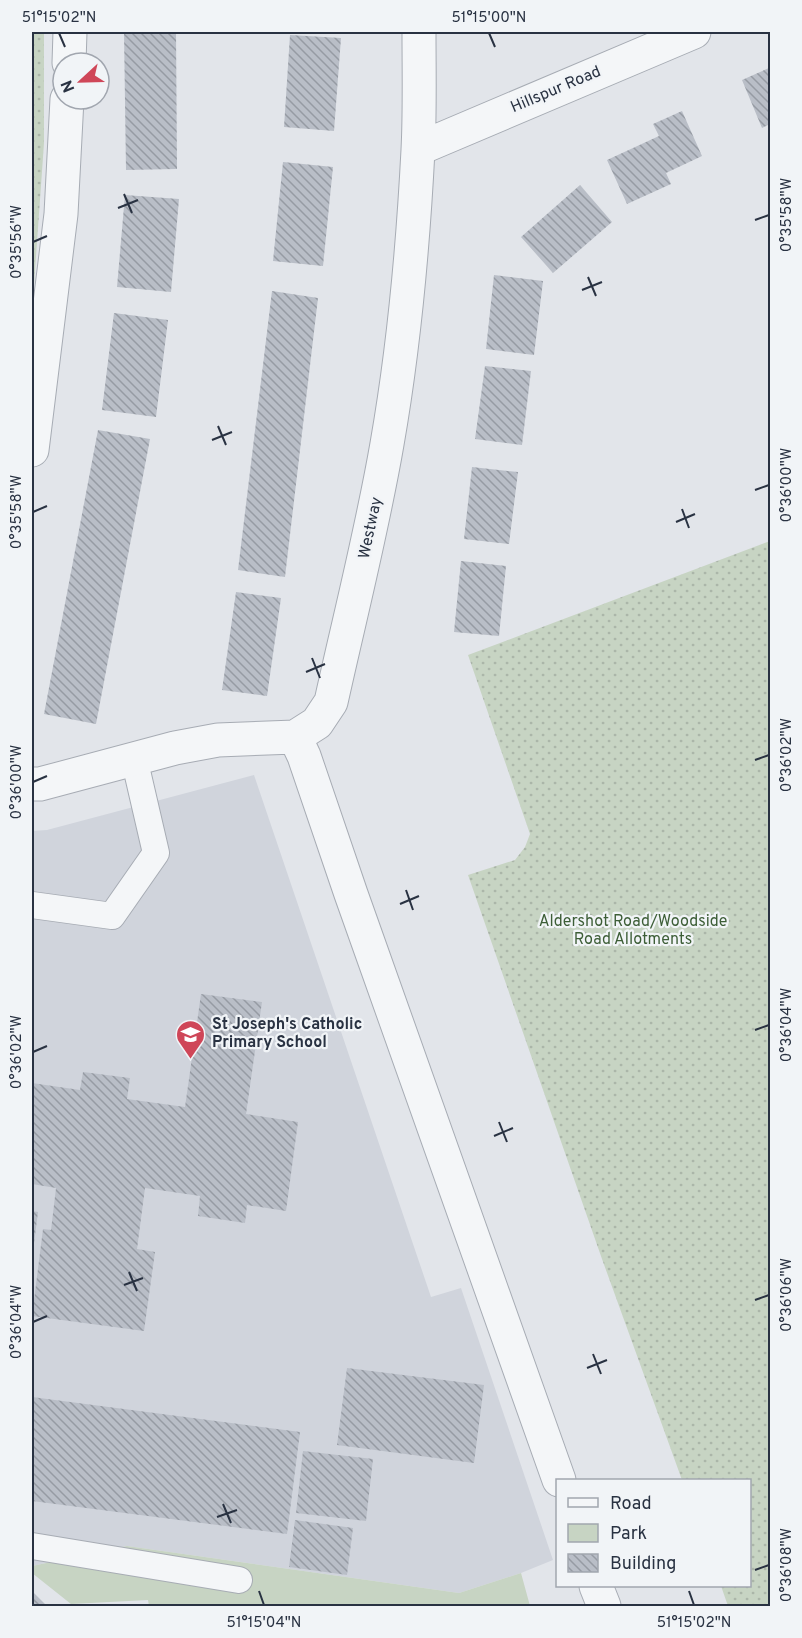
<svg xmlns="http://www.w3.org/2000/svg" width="802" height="1638" font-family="Overpass,sans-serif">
<defs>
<pattern id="grass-dots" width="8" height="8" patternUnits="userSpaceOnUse" patternTransform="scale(1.5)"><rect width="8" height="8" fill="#c7d4c3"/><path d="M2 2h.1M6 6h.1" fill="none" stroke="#abb6a9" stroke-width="1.8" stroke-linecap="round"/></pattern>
<pattern id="building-back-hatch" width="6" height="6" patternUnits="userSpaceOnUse" patternTransform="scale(1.5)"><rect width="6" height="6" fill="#b9bec7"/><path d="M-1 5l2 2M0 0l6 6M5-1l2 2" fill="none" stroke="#969ba3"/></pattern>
</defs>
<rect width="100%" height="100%" fill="#e2e5ea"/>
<!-- built -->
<path fill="#d0d4dc" d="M254 775 431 1297 461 1288 553 1560 521 1573 459 1593 127 1546 32 1566V831L47 830Z"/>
<!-- grass -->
<path fill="url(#grass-dots)" d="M32 32H44V143L32 313Z
M770 541V1606H728L721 1586H750V1480H682L602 1259 468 875 515 860 525 847 530 834 468 655Z"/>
<!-- park -->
<path fill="#c7d4c3" d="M127 1546 459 1593 521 1573 530 1606H149L148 1600 71 1604 32 1573V1566Z"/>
<!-- building -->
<path fill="url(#building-back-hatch)" d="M124 32H176L177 169 126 170Z
M290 35 341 38 334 131 284 127Z
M769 68 770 124 762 128 742 80Z
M682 111 702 156 666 173 671 184 627 204 607 160 659 136 653 124Z
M283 162 333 167 323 266 273 261Z
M580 185 612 222 553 273 521 237Z
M125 195 179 199 171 292 117 287Z
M494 275 543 281 534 355 486 349Z
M272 291 318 298 285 577 238 570Z
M114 313 168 320 156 417 102 410Z
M485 366 531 371 522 445 475 439Z
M98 430 150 439 96 724 44 714Z
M472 467 518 472 509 544 464 539Z
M461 561 506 566 499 636 454 632Z
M236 592 281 598 267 696 222 690Z
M201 994 262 1002 246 1114 298 1122 286 1211 247 1205 245 1223 198 1216 200 1196 145 1188 137 1249 155 1252 144 1331 32 1316 43 1229 51 1230 56 1188 32 1184V1083L80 1090 83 1072 130 1078 127 1099 185 1107Z
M32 1211 38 1212 33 1251H32Z
M347 1368 484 1385 474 1463 337 1445Z
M32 1397 300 1432 287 1534 32 1501Z
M303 1451 373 1459 366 1521 296 1513Z
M295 1520 353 1528 347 1575 289 1567Z
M32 1591 47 1606H32Z"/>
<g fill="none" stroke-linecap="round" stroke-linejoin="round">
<defs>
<path id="service" d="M32 905 112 916 156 853 134 758
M32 1546 239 1580"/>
<path id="minor" d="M69 63 70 32
M418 149 694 32
M32 450 61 214 67 99
M295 737 304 756 351 894 559 1480
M32 784H40L175 748 218 740 295 737 317 723 331 702C350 616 372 531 387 444 404 347 413 248 418 150 420 111 419 71 419 32
M596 1586 604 1606"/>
</defs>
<!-- service casing -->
<use href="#service" stroke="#a7acb4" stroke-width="28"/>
<!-- minor casing -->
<use href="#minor" stroke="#a7acb4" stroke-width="35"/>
<!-- service -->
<use href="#service" stroke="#f4f6f8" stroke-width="26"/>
<!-- minor -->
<use href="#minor" stroke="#f4f6f8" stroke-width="33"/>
</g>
<!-- ticks -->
<path fill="none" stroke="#293242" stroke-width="2" d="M59 33 65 47M489 33 495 47M124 194 132 213M118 208 138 200M755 220 769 215M33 242 47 236M588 277 596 296M582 290 602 282M218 426 226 445M212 440 232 432M755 490 769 485M682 509 689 528M33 512 47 506M676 522 695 514M312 658 320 678M306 672 325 664M755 760 769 755M33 782 47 776M406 890 413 910M400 904 419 896M755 1030 769 1025M33 1052 47 1046M499 1122 507 1142M494 1136 513 1128M129 1272 137 1291M124 1285 143 1278M755 1300 769 1295M33 1322 47 1316M593 1354 601 1374M587 1368 607 1360M223 1504 231 1523M217 1517 237 1510M755 1570 769 1565M259 1591 264 1605M689 1591 694 1605"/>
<!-- icons -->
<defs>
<symbol id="school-pin" viewBox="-11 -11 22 30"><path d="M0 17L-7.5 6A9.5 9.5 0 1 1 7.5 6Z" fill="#cf4658" stroke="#f1f4f7"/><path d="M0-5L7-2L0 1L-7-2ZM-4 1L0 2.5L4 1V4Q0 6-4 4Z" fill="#fff"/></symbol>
</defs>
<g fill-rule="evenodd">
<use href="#school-pin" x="174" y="1018" width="33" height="45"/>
</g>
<g text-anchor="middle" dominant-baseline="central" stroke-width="4.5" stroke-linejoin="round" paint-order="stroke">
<!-- street labels -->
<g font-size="16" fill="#293242" stroke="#f1f4f7">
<text transform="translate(556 90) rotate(-23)">Hillspur Road</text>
<text transform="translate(371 528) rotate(-78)">Westway</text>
</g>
<!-- park labels -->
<g font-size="16" fill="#3d5e37" stroke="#f1f4f7">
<text x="633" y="922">Aldershot Road/Woodside<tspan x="633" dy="18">Road Allotments</tspan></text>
</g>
<!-- poi labels -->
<g font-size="16" font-weight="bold" fill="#293242" stroke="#f1f4f7" text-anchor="start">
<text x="212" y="1025">St Joseph's Catholic<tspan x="212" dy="18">Primary School</tspan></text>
</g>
</g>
<!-- border -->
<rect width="802" height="1638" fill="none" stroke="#f1f4f7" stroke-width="66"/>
<!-- legend -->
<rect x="556" y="1479" width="195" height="108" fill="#f1f4f7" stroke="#a1a6af" stroke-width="1.5"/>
<rect x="568" y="1498" width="30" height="9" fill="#f4f6f8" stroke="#a1a6af" stroke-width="1.5"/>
<text x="610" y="1509" font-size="18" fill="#293242">Road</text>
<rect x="568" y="1524" width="30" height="18" fill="#c7d4c3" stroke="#a1a6af" stroke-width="1.5"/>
<text x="610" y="1539" font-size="18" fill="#293242">Park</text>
<rect x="568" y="1554" width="30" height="18" fill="url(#building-back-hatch)" stroke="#a1a6af" stroke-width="1.5"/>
<text x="610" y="1569" font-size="18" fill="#293242">Building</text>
<!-- north arrow -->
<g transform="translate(81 81) rotate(248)"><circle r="28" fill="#f1f4f7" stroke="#a1a6af" stroke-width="1.5"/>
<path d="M0-4.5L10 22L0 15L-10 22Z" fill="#cf4658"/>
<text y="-9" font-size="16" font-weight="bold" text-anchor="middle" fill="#293242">N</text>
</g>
<rect x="33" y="33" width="736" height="1572" fill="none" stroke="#293242" stroke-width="2"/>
<g font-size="15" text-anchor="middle" fill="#293242">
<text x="59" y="22">51°15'02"N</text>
<text x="489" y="22">51°15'00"N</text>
<text transform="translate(786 215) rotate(-90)" y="5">0°35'58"W</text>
<text transform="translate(16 242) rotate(-90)" y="5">0°35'56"W</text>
<text transform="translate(786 485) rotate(-90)" y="5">0°36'00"W</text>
<text transform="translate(16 512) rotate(-90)" y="5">0°35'58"W</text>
<text transform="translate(786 755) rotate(-90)" y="5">0°36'02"W</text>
<text transform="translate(16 782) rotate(-90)" y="5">0°36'00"W</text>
<text transform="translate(786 1025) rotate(-90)" y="5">0°36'04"W</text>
<text transform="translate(16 1052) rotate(-90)" y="5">0°36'02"W</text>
<text transform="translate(786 1295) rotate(-90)" y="5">0°36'06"W</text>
<text transform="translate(16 1322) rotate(-90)" y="5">0°36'04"W</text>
<text transform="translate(786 1565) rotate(-90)" y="5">0°36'08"W</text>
<text x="264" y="1627">51°15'04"N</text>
<text x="694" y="1627">51°15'02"N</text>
</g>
</svg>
